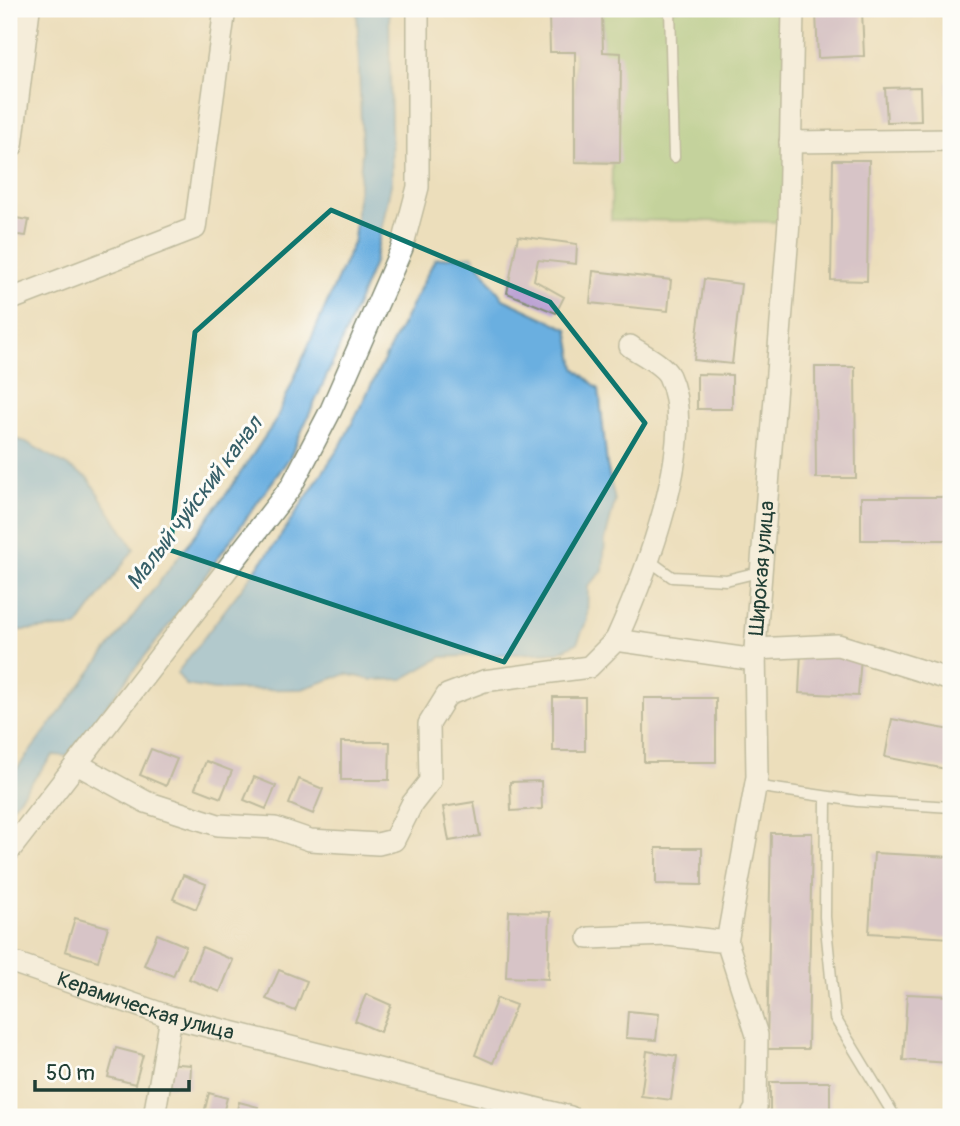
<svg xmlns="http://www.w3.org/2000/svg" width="960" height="1126" font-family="Pangolin,sans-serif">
<rect width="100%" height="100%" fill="#fdfcf7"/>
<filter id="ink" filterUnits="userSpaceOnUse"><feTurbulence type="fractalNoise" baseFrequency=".0143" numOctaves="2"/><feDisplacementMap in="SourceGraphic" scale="14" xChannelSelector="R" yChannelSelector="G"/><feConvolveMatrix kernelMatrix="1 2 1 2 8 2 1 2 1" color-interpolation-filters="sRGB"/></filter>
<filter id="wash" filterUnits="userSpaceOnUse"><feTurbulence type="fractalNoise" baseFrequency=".00686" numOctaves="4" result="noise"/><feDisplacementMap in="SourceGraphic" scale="28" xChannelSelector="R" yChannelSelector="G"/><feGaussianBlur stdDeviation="1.57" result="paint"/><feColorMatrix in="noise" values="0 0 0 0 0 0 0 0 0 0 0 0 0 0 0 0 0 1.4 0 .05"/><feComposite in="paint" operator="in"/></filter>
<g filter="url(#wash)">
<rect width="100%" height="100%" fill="#ecdebb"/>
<!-- green -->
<path fill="#93c475" stroke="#598054" stroke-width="2" d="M602 9H790L789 222 611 220 612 163 575 162V52H603Z"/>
<!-- water -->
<path fill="#6bafe0" stroke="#45768a" stroke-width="2" d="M357 9H389L392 180 374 263 337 353 290 457 180 611 67 756 53 755 9 811V779L227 493 276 420 354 241 362 152Z
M472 255 503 299 568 329 575 368 599 389 607 465 615 501 605 540 603 571 588 586 587 620 577 643 559 652 442 657 403 679 373 680 346 674 302 689 214 690 186 685 177 673 276 543 342 443 435 259Z
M9 437 26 442 88 478 134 549 77 627 9 631Z"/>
<g id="blocks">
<!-- building -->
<path fill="#bda4d4" d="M862 11 864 56 818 58 816 13Z
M602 12 603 52 621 53 620 163 575 162V52H550L549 15Z
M946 82H951V117H948Z
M920 87 921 121 887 122 885 88Z
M833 160H869L867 281 831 280Z
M9 217 29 220 26 236 9 234Z
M518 236 577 244 576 264 538 260 534 280 564 297 556 313 507 293Z
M593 271 671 280 668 311 590 303Z
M704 279 741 284 732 364 694 360Z
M815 367H855L856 478H816Z
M697 374 732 375V409H697Z
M861 497H951V540H861Z
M801 652 861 656 858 696 799 693Z
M553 697H585V751H553Z
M644 698H716V762H644Z
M892 719 951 730V770L885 757Z
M341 742H390L389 780H341Z
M151 749 177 759 166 786 140 775Z
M206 761 232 771 221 798 195 788Z
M254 777 276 786 266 809 244 800Z
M299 779 323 789 313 814 289 804Z
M541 781 542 809 511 811 510 782Z
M474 802 480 836 449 841 443 807Z
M771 833H812L808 1049H767Z
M656 848H702V885L656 884Z
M874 853 951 857V938L869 933Z
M183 875 206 884 196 909 173 899Z
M509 911 550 912 548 979 506 977Z
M75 918 108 927 98 961 65 951Z
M157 934 186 946 173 976 144 965Z
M202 947 233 960 220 992 189 979Z
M279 970 307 981 295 1011 266 999Z
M366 994 391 1005 380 1032 355 1021Z
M907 994 951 996V1063L903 1060Z
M497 998 516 1005 493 1063 475 1055Z
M628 1011 659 1014 656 1040 626 1038Z
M116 1048 143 1055 135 1084 108 1077Z
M647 1051 677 1056 671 1100 641 1096Z
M165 1063 191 1065 190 1088 164 1086Z
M770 1082H830V1117H770Z
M209 1093 227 1098 222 1117H203Z
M239 1102 258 1107 255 1117H235Z"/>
</g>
</g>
<g filter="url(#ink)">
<use href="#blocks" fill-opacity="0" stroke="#868e78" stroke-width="2"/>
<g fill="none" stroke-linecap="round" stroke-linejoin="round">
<defs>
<path id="lane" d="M670 9 674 157
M650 561 672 577 726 580 759 572
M754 786 857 801 951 807
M826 797 825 917 835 1018 895 1117"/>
<g id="street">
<path d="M790 142 951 140"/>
<path d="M12 146 29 9"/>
<path d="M9 300 195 228 225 9"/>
<path d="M616 640C644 578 699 440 669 376 663 364 641 354 630 346"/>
<path d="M755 649 838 645 951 680"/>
<path d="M77 764 146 802 218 825 275 828 310 840 378 844 394 840 412 804 430 781 429 724 447 695 484 681 589 667 616 640 755 660"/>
<path d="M9 851 291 487 331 410 402 248 418 187V9"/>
<path d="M589 938 667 935 727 942"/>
<path id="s1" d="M9 961 171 1017 570 1117"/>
<path d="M154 1117 171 1017"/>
<path id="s2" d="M751 1117 756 1108 757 1035 727 942 757 777 755 649 789 222 793 9"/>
</g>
</defs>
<!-- lane casing -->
<use href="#lane" stroke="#868e78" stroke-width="13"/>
<!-- street casing -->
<use href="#street" stroke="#868e78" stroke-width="24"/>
<!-- lane -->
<use href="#lane" stroke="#fff" stroke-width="10"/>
<!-- street -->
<use href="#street" stroke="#fff" stroke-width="21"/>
</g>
</g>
<!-- marked area -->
<path d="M0 0H960V1126H0ZM331 210 550 302 645 423 504 662 170 550 195 332Z" fill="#ecdebb" fill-opacity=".55" fill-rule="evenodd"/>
<path fill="none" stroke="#0f766e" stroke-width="5" stroke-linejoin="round" d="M331 210 550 302 645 423 504 662 170 550 195 332Z"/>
<g text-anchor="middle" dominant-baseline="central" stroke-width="6" stroke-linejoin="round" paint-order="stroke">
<!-- street labels -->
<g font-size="21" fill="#1f3d34" stroke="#fdfcf7">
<text stroke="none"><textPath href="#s2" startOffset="558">Широкая улица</textPath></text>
<text stroke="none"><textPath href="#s1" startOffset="144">Керамическая улица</textPath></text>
</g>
<!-- water labels -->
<g font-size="23" font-style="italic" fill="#365f68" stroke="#fdfcf7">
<text transform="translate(194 503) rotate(-53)">Малый чуйский канал</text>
</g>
</g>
<!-- margin -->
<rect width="960" height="1126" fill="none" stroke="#fdfcf7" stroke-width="35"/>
<!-- scale -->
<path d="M35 1080v10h154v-10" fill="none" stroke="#1f3d34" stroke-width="3.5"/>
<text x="46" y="1080" font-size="21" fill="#1f3d34" stroke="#fdfcf7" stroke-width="5" paint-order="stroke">50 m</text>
</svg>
